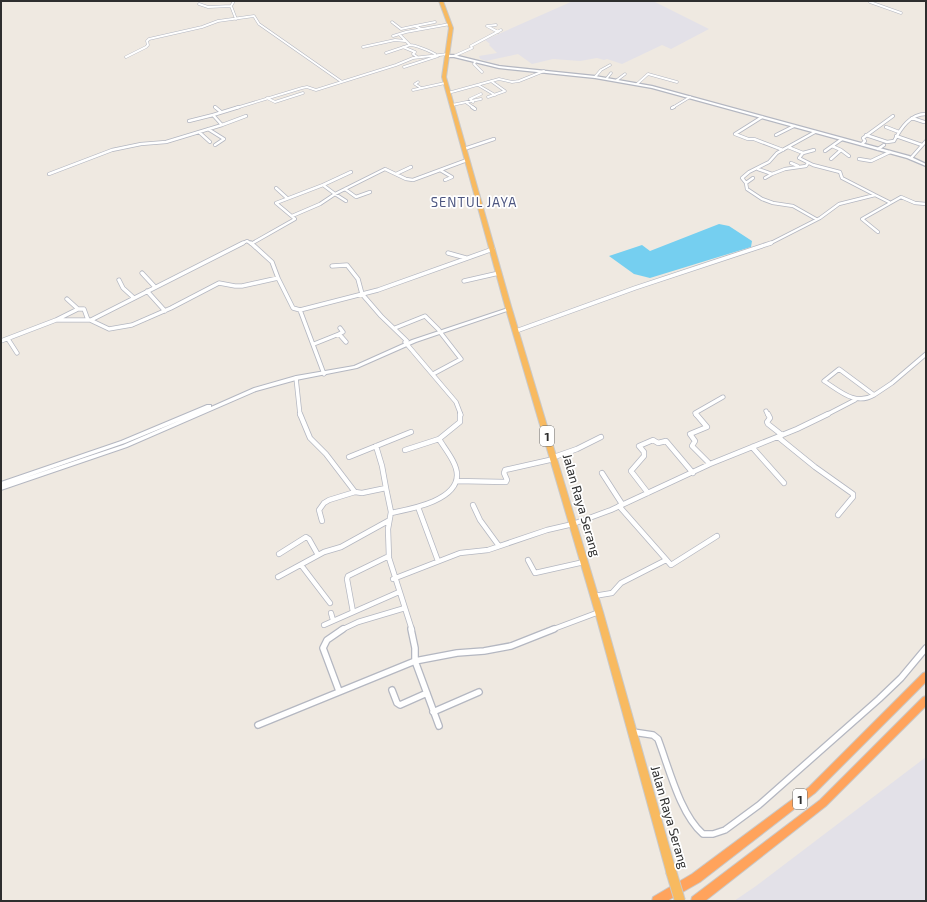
<svg xmlns="http://www.w3.org/2000/svg" width="927" height="902" font-family="'Exo 2',sans-serif">
<rect width="100%" height="100%" fill="#efe9e1"/>
<!-- industrial -->
<path fill="#e3e1e8" d="M573 1H653L709 29 671 49 662 45 622 64 607 59 604 60 597 58 580 61 553 59 532 64 518 54 486 61 480 59 479 56 497 53 489 45 490 44 485 40Z
M926 757V901H734L756 886Z"/>
<!-- water -->
<path fill="#75cff0" d="M719 224 729 226 752 241 751 247 650 278 634 274 609 256 642 245 650 251Z"/>
<g fill="none" stroke-linecap="round" stroke-linejoin="round">
<defs>
<path id="minor-far4" d="M234 1 231 6 236 19
M871 1 870 2 901 13
M199 4 208 7 231 6
M392 22 401 29 415 26
M496 25 487 26 498 32
M421 29 415 26 435 22
M393 36 406 32 450 24
M410 45C415 45 430 51 435 54
M363 47 395 40 405 41
M403 47 415 52 413 54 417 57
M386 53 410 45 400 35
M454 56 472 48 471 46 501 30
M126 57 146 47 148 45 147 41 149 39 202 27 218 21 254 16 259 24 342 82
M475 62 474 64 482 72
M404 67 438 56
M595 77 601 70 610 65
M607 78 611 73
M617 80 625 74
M418 82 415 84 421 88
M637 84 648 74 677 82
M478 85 495 95
M413 90 445 83
M448 93 499 79 512 82 519 81 544 71
M488 97 505 91 491 81
M267 98 275 102 303 93
M473 102 470 99 481 94
M467 103 474 108
M452 105 481 99
M215 107 216 108
M236 108 302 88 307 87 316 90 396 65 413 58 448 54
M672 108 690 97"/>
<path id="minor-far3" d="M215 107 221 112
M472 107 475 109
M672 108 674 107
M762 117 735 134 748 139H754L783 150
M912 118 924 122
M189 121 213 115
M222 125 246 116
M886 127 899 132
M208 129 224 139 215 145
M199 132 210 142
M815 132 777 153 769 162 749 172 742 178 746 183 747 189 762 199 773 203 793 206 816 219
M776 135 794 126
M866 135 887 142 894 141C901 128 910 114 926 114
M896 136 922 145
M862 144 865 141 863 138 893 116
M788 147 803 153
M464 149 494 139
M878 149 884 145
M814 150 803 153 799 158 813 165 840 172 842 178 875 195
M841 150 849 156
M825 151 842 139
M911 158 926 141
M831 159 841 150 832 146
M859 159 871 161 890 152
M791 163 798 166
M758 169 772 174 765 178
M440 170 452 177 445 180
M49 174 112 150 141 144 166 142 222 125 213 115 239 107
M396 174 411 167
M772 174 785 169 806 166 808 163
M746 183 753 178
M323 185 351 172
M276 188 287 198
M345 189 356 197 370 192
M292 216 320 204 335 194 346 201
M878 232 862 219 901 197 915 203 926 204
M241 244 247 241 250 243
M251 244 295 219 276 203 323 185 335 194 385 169 406 179 413 180 467 160
M769 244 820 218 839 204 875 195 889 202"/>
<path id="minor-far2" d="M251 243 272 262 278 278
M448 253 466 258
M332 266 347 265 358 279 362 294 381 316 407 341
M142 273 155 287
M119 280 123 288 134 298
M464 281 499 273
M147 291 165 311
M78 309H84L88 320
M300 310 378 290 493 249
M56 320 78 309 67 299
M91 320 243 243
M340 328 343 332 339 334 346 342
M395 328 425 316 439 330
M516 331 635 288 771 243
M8 339 17 353
M1 341 56 320H90L109 329 132 325 171 308 219 283 235 286H242L278 278 293 308 300 310 324 374
M405 342 456 402 461 415
M314 344 339 334
M839 369 874 395C855 406 840 391 824 381Z
M433 374 461 359 440 332
M296 378 300 415
M874 395 892 383 926 354
M766 411 768 415
M696 415 695 413 723 397
M826 415 855 400"/>
<path id="minor-far1" d="M300 414 310 438 326 454 355 492 362 493 386 488 391 512 388 529 389 558 412 630
M696 414 707 427 690 434 695 441 692 446 710 464
M768 414 770 418 767 422 768 424 782 435
M778 437 815 467 853 494V497L838 515
M376 446 382 466 386 488
M752 447 784 483
M405 450 439 439 460 422V414
M349 457 411 432
M554 457 577 449 601 437
M602 473 622 504
M456 481 506 482 507 480 504 473 505 470 554 459
M648 493 631 471 644 456V452L639 446 653 440 658 443 666 441 693 473
M473 505 480 520 499 546
M619 506 671 565 717 536
M418 507 438 561
M391 513C410 509 457 501 457 475 457 463 445 449 439 439
M322 521 319 510 324 503 329 500 355 492
M279 554 306 537 309 539 318 555
M528 560 535 573 584 562
M301 565 330 603
M278 577 324 552 341 547 388 521
M393 579 460 553 488 550 547 530 573 524 611 510 710 464 797 429 828 414
M594 596 612 593 621 583 666 560
M353 612 347 579 348 576 389 556
M331 613 333 620
M324 625 399 592
M341 630 358 622 405 608
M551 630 599 612"/>
<path id="minor" d="M411 629 415 648V661L439 726
M392 690 397 703 400 705 427 693
M339 691 323 648 327 640 343 629
M433 712 479 692
M258 725 415 661 457 653 484 651 511 646 554 629
M633 732 653 735 658 739C669 768 680 814 703 834H713L725 830 759 805 879 699 901 678 926 648"/>
<path id="tertiary" d="M508 308H509L511 309 510 310 416 342 357 368 296 380 256 391 127 447 1 490V482L121 441 207 405H211V407L254 388 296 376 354 366 412 340ZM181 420 123 445 24 478 125 443Z"/>
<path id="secondary" d="M446 55H454L499 66 595 76 652 86 909 156 926 164V166L907 158 652 88 595 78 499 68 454 57H446Z"/>
<path id="trunk" d="M439 1H443L453 28 446 77 511 306 603 612 676 871 675 875 671 876 667 875 666 871 595 612 505 306 442 77 449 28Z"/>
<path id="motorway" d="M926 672V682L815 793 700 882 667 901H652L653 897 692 874 809 787 923 673Z
M926 696V706L826 806 705 901H691L692 897 820 800 923 697Z"/>
</defs>
<!-- minor-far4 casing -->
<use href="#minor-far4" stroke="#b4b7c1" stroke-width="3"/>
<!-- minor-far3 casing -->
<use href="#minor-far3" stroke="#b4b7c1" stroke-width="4"/>
<!-- minor-far2 casing -->
<use href="#minor-far2" stroke="#b4b7c1" stroke-width="5"/>
<!-- minor-far1 casing -->
<use href="#minor-far1" stroke="#b4b7c1" stroke-width="6"/>
<!-- minor casing -->
<use href="#minor" stroke="#b4b7c1" stroke-width="8"/>
<!-- tertiary casing -->
<use href="#tertiary" stroke="#b4b7c1" stroke-width="2"/>
<!-- secondary casing -->
<use href="#secondary" stroke="#b4b7c1" stroke-width="2.5"/>
<!-- trunk casing -->
<use href="#trunk" stroke="#c9c9c9" stroke-width="2"/>
<!-- motorway casing -->
<use href="#motorway" stroke="#c9c9c9" stroke-width="2"/>
<!-- minor-far4 -->
<use href="#minor-far4" stroke="#fff" stroke-width="2"/>
<!-- minor-far3 -->
<use href="#minor-far3" stroke="#fff" stroke-width="2.5"/>
<!-- minor-far2 -->
<use href="#minor-far2" stroke="#fff" stroke-width="3.5"/>
<!-- minor-far1 -->
<use href="#minor-far1" stroke="#fff" stroke-width="4.5"/>
<!-- minor -->
<use href="#minor" stroke="#fff" stroke-width="5.5"/>
<!-- tertiary -->
<use href="#tertiary" fill="#fff" fill-rule="evenodd"/>
<!-- secondary -->
<use href="#secondary" fill="#fff" fill-rule="evenodd"/>
<!-- trunk -->
<use href="#trunk" fill="#f8ba60" fill-rule="evenodd"/>
<!-- motorway -->
<use href="#motorway" fill="#ffa35c" fill-rule="evenodd"/>
<defs>
<path id="trunk-bridge" d="M671 871 680 901"/>
</defs>
<!-- trunk-bridge casing -->
<use href="#trunk-bridge" stroke="#c9c9c9" stroke-width="12" stroke-linecap="butt"/>
<!-- trunk-bridge -->
<use href="#trunk-bridge" stroke="#f8ba60" stroke-width="10"/>
</g>
<g text-anchor="middle" dominant-baseline="central" stroke-width="3.5" stroke-linejoin="round" paint-order="stroke">
<!-- shield labels -->
<g fill="#fff" stroke="#6d6d6d" stroke-width="1">
<rect x="540" y="426" width="14" height="20" rx="3"/>
<rect x="793" y="789" width="14" height="20" rx="3"/>
</g>
<g font-size="12" font-weight="bold" fill="#2e2e2e">
<text x="547" y="436">1</text>
<text x="800" y="799">1</text>
</g>
<!-- far-quarter labels -->
<g font-size="13" letter-spacing="1" fill="#4d5680" stroke="#fff">
<text x="474" y="202">SENTUL JAYA</text>
</g>
<!-- street labels -->
<g font-size="13" fill="#2e2e2e" stroke="#fff">
<text transform="translate(582 505) rotate(74)">Jalan Raya Serang</text>
<text transform="translate(670 817) rotate(74)">Jalan Raya Serang</text>
</g>
</g>
<!-- border -->
<rect width="927" height="902" fill="none" stroke="#2e2e2e" stroke-width="4"/>
</svg>
